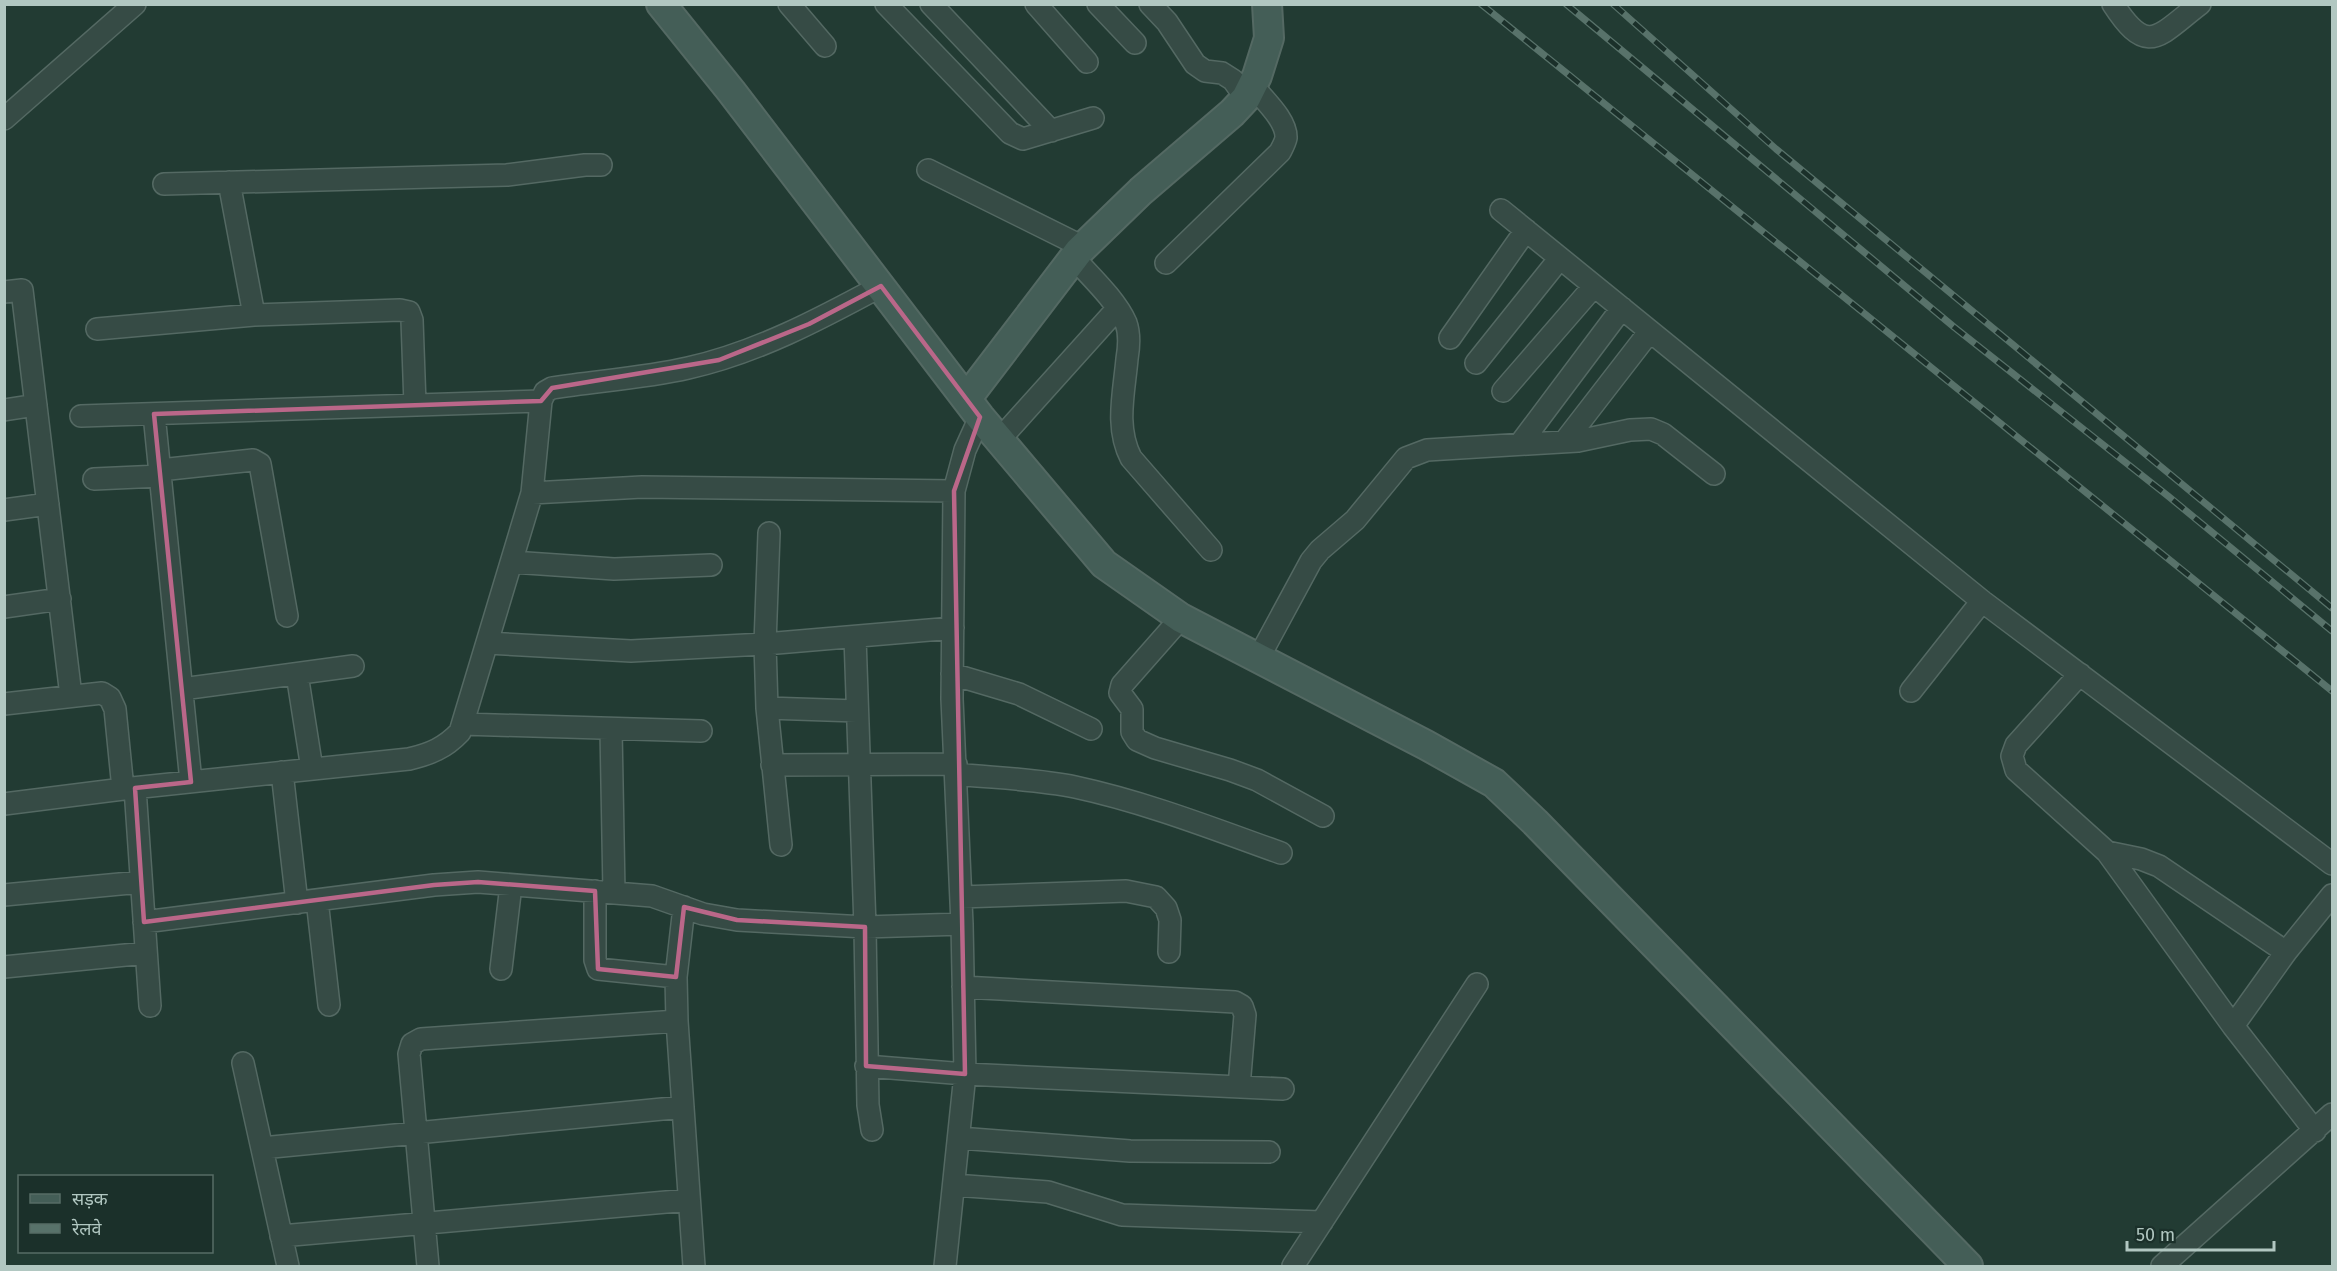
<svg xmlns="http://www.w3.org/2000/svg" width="2337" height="1271" font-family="'Fira Sans','Noto Sans Devanagari',sans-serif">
<rect width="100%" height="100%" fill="#223b33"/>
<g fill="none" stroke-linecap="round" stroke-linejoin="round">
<defs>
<path id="street" d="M789 4 825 46
M886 4 1010 133 1023 139 1093 118
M931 4 1051 131
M1036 4 1087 62
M1098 4 1135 43
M1150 4 1167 22 1195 64 1205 71 1222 73 1233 80 1246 98
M2113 4C2148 58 2158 36 2200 4
M4 119 135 4
M928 170 1083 247
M229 182 254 315
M164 184 507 175 585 165H601
M1501 210 1982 601 2332 864
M1074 258C1090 276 1116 300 1126 323 1130 334 1129 347 1127 359 1124 393 1115 427 1131 458L1211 550
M1166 263 1280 152C1282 148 1285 143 1286 138 1287 120 1263 99 1252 85
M4 292 22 290 71 696
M97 329 254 315 400 310 409 312 412 320 415 405
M1450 338 1526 230
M1476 363 1560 258
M1503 391 1594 286
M4 410 36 405
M154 414 191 782
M81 416 541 401
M1000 439 1117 309
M1565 441 1650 331
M1520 444 1622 308
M160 470 253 460 260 464 287 616
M94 479 160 476
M532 493 642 487 954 491
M4 510 48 504
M769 533 765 644 767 708 781 845
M512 562 614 569 711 565
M4 607 60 599
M1181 618 1122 685 1120 693 1132 709V732L1137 740 1155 748 1230 770 1257 780 1323 816
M855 637 865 927 868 1105 872 1130
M487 643 631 651 765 644 953 628
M1258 659 1311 561 1320 550 1355 520 1406 458 1427 450 1578 441 1630 430 1651 429 1663 434 1714 474
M297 674 312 769
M952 674 1019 694 1091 729
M2080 674 2016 745 2012 756 2016 770 2107 852 2141 859 2159 866 2286 952
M182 689 353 666
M1911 691 1982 601
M4 704 102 693 110 698 115 709 123 789
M767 708 857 711
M463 724 701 731
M611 729 614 892
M772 765 956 764
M282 772 297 903
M956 774C995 778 1037 779 1075 787 1145 802 1214 829 1281 853
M135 788 150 1006
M4 804 123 789 409 759C430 754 445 748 460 732L532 493 541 401 545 392 552 388C597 381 644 378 688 368 756 353 820 319 881 286
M2107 852 2233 1026 2315 1131
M595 891V960L598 969 676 977
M4 895 141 882
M961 897 1126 891 1156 897 1166 908 1170 920 1169 952
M317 900 329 1005
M684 907 676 977 677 1021 694 1266
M144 922 434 885 478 882 652 896 703 914 737 920 865 927 962 924
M4 967 146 953
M501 969 511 885
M963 987 1235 1002 1242 1006 1245 1015 1239 1087
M2233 1026 2286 952 2332 895
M243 1063 288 1266
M866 1066 965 1074 1283 1089
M959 1138 1130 1151 1269 1152
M262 1148 683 1107
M954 1185 1048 1192 1122 1215 1322 1222
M281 1236 689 1200
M428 1266 409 1054 412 1044 421 1039 677 1021
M945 1266 965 1074 962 924 952 699 954 491 965 450 980 417
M1293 1266 1477 984
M2162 1266 2332 1114"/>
<path id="secondary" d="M661 4 731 91 980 417 1104 564 1181 618 1426 745 1494 783 1535 822 1968 1266
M967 398 1079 251 1141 191 1232 113 1246 98 1257 76 1269 38 1267 4"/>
</defs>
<!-- street casing -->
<use href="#street" stroke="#546963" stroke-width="24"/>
<!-- secondary casing -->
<use href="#secondary" stroke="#546963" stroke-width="32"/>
<!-- street -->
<use href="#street" stroke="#364b45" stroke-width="21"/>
<!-- secondary -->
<use href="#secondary" stroke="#445e57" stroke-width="28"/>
<defs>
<path id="rail" d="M1481 4 2332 691
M1566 4 1954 327 2168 496 2332 631
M1613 4 1776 149 2332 608"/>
</defs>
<!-- rail casing -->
<use href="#rail" stroke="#58726a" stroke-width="7"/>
<!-- rail -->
<use href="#rail" stroke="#1b302a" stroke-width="4.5" stroke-dasharray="14" stroke-linecap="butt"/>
</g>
<!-- marked area -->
<path fill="none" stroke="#ba6789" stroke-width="4.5" stroke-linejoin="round" d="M881 286 980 417 954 491 965 1074 866 1066 865 927 737 920 684 907 676 977 598 969 595 891 478 882 434 885 144 922 135 788 191 782 154 414 541 401 552 388 719 360 809 324Z"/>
<!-- border -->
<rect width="2337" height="1271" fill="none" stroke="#b1c7c1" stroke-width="12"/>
<!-- legend -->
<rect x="18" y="1175" width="195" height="78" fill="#1b302a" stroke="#576c66" stroke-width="1.5"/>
<rect x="30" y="1194" width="30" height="9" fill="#445e57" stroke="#576c66" stroke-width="1.5"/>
<text x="72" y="1205" font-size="18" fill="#b1c7c1">सड़क</text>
<rect x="30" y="1224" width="30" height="9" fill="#58726a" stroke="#576c66" stroke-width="1.5"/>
<text x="72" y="1235" font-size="18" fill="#b1c7c1">रेलवे</text>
<!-- scale -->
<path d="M2127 1241v9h147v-9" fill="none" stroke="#b1c7c1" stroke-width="3"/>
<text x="2136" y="1241" font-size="18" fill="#b1c7c1" stroke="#1b302a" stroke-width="4.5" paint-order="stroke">50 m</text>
</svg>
